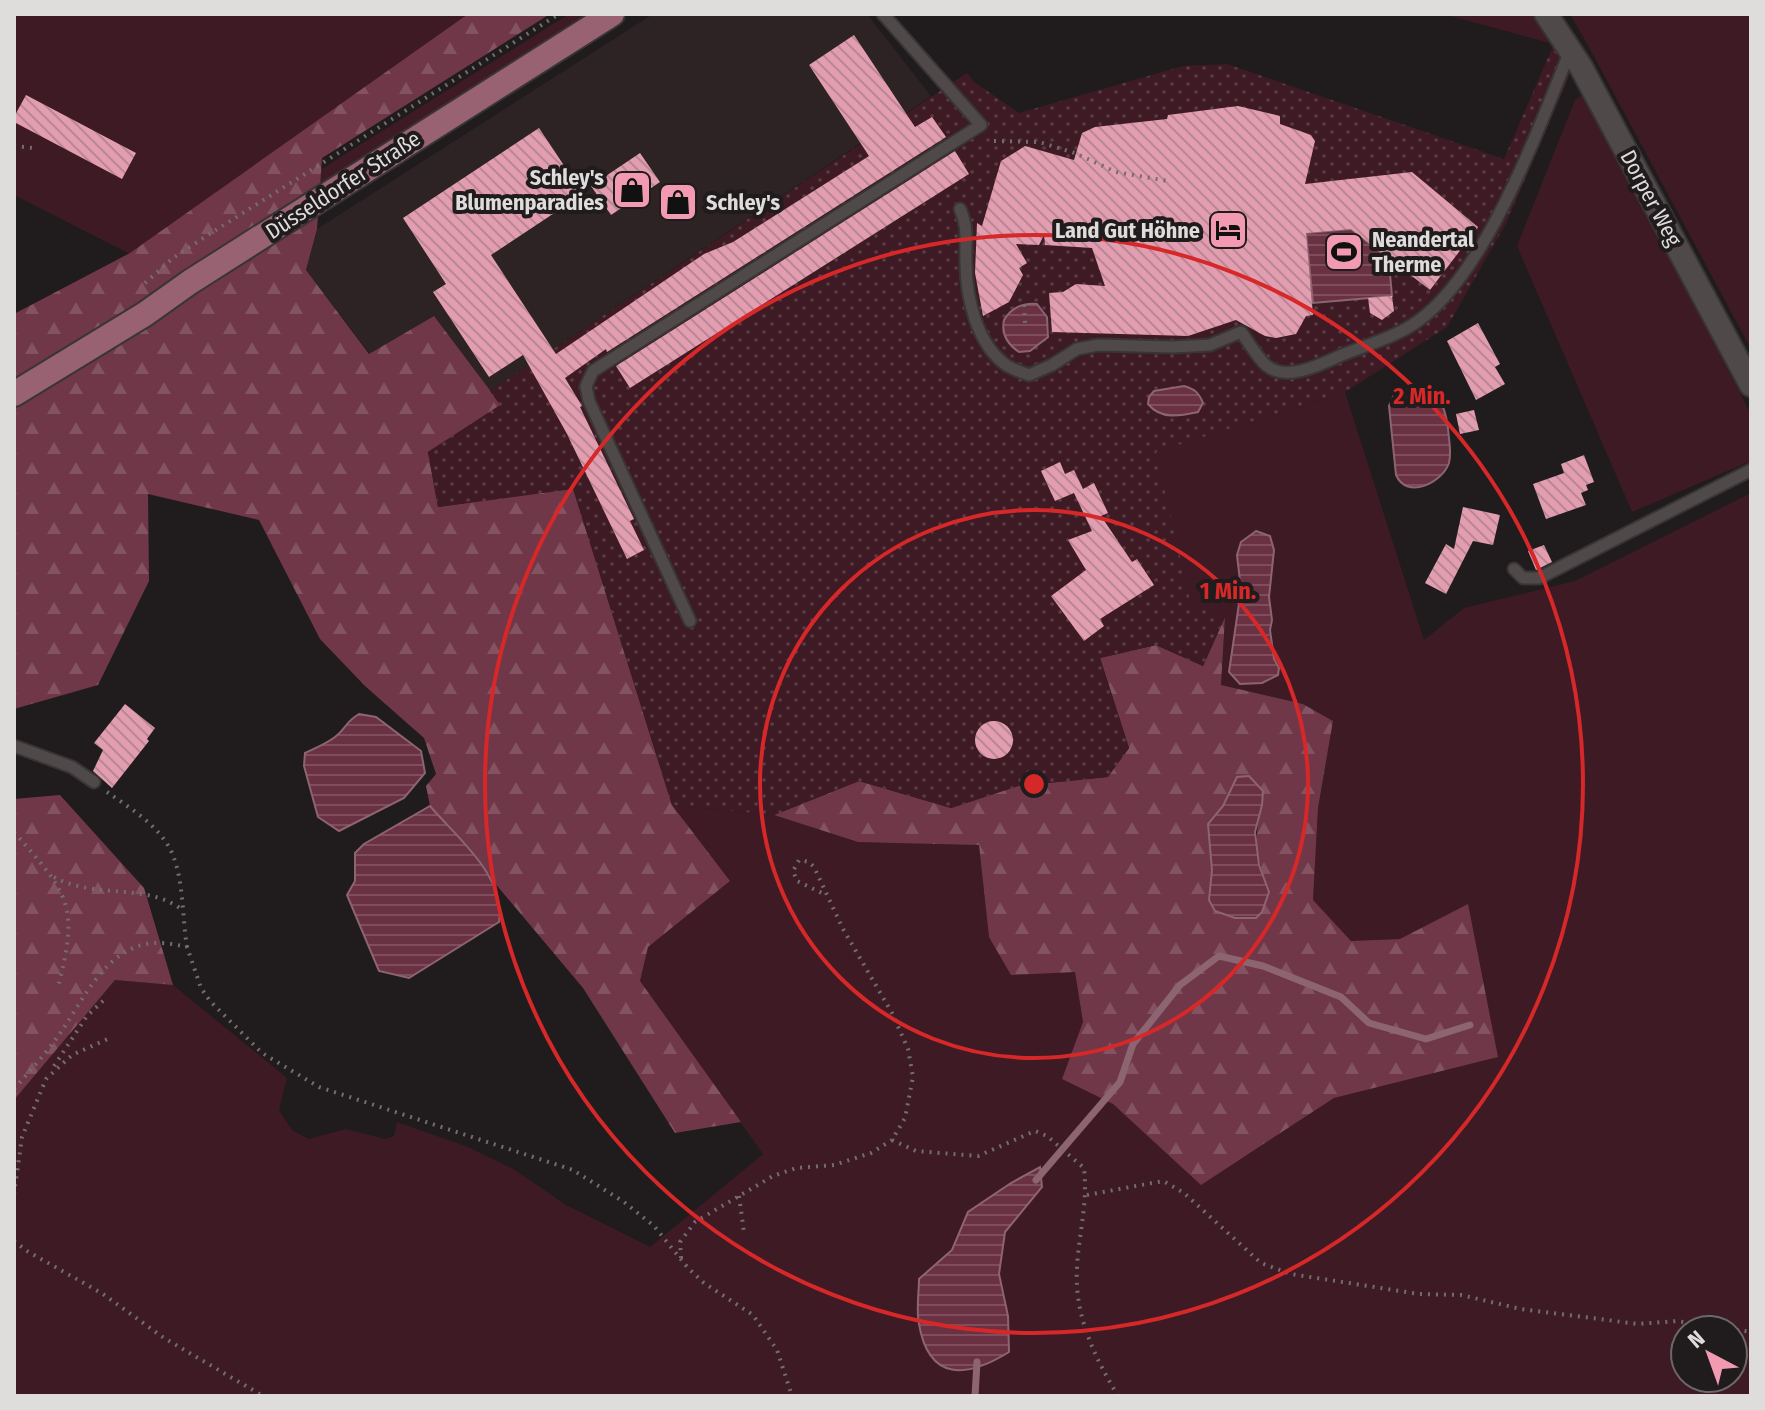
<svg xmlns="http://www.w3.org/2000/svg" width="1765" height="1410" font-family="'Fira Sans Condensed',sans-serif">
<defs>
<pattern id="forest-firs" width="22" height="20" patternUnits="userSpaceOnUse" patternTransform="scale(2)"><rect width="22" height="20" fill="#703748"/><path d="M5 1l3.5 6h-7zM16 11l3.5 6h-7z" fill="#845362"/></pattern>
<pattern id="park-dots" width="8" height="8" patternUnits="userSpaceOnUse" patternTransform="scale(2)"><rect width="8" height="8" fill="#3e1a25"/><path d="M2 2h.1M6 6h.1" fill="none" stroke="#593b44" stroke-width="1.8" stroke-linecap="round"/></pattern>
<pattern id="water-rules" width="6" height="5" patternUnits="userSpaceOnUse" patternTransform="scale(2)"><rect width="6" height="5" fill="#6a3143"/><path d="M0 2.5h6" fill="none" stroke="#7f4e5e"/></pattern>
<pattern id="building-back-hatch" width="6" height="6" patternUnits="userSpaceOnUse" patternTransform="scale(2)"><rect width="6" height="6" fill="#e29eb0"/><path d="M-1 5l2 2M0 0l6 6M5-1l2 2" fill="none" stroke="#ba8794"/></pattern>
</defs>
<rect width="100%" height="100%" fill="#201b1c"/>
<!-- built -->
<path fill="#2d2224" d="M653 14H867L931 96 490 391 434 316 370 354 306 270 317 229Z"/>
<!-- green -->
<path fill="#3e1a25" fill-rule="evenodd" d="M14 14H468L130 254 14 195Z
M569 14H588L14 380 197 247Z
M1443 14H1534L1554 44Z
M1570 14H1751V349L1590 49Z
M1584 94 1751 414V461L1632 512 1517 246 1575 100Z
M1345 392 1424 640 1464 608 1575 581 1751 493V1396H14V1100L115 980 173 985 287 1078 279 1110 292 1130 309 1139 346 1129 385 1139 394 1136 397 1122 468 1147 515 1170 566 1205 650 1247 763 1154 640 981 648 947 730 881 672 805 774 815 858 842 979 844 989 937 1075 972 1083 1022 1062 1079 1113 1104 1202 1184 1334 1098 1498 1057 1400 939 1351 941 1313 900 1318 808 1333 721 1303 704 1221 685 1225 618 1191 604 1155 452ZM1685 1330H1733V1378H1685Z"/>
<!-- forest -->
<path fill="url(#forest-firs)" fill-rule="evenodd" d="M468 14H550L322 158 317 229 306 270 369 354 434 316 501 405 428 452 438 507 573 488 672 805 730 881 648 947 640 981 741 1122 675 1133 583 988 430 806 426 786 436 774 424 738 365 686 320 639 259 520 148 494 149 581 98 685 14 709V314L130 253Z
M1225 617 1221 685 1303 704 1333 721 1318 808 1313 900 1351 941 1400 939 1468 904 1498 1057 1334 1098 1201 1185 1113 1104 1062 1079 1083 1022 1075 972 1011 975 989 937 979 845 858 842 774 815 859 781 951 808 1018 786 1107 777 1129 748 1100 658 1156 645 1203 666ZM1237 777 1262 805C1253 842 1256 856 1269 892L1209 900 1212 870 1208 824 1223 806Z
M60 795 144 888 173 985 115 980 14 1100V799Z"/>
<!-- park -->
<path fill="url(#park-dots)" d="M1554 44 1570 74 1507 222 1447 327 1345 392 1156 452 1191 604 1225 617 1203 666 1156 645 1100 658 1129 748 1108 777 1018 786 951 808 859 781 774 815 672 805 573 489 438 507 428 452 500 405 490 391 967 73 974 82 1019 113 1183 66 1227 64 1504 159Z"/>
<!-- water -->
<path fill="url(#water-rules)" stroke="#8d6471" stroke-width="2" d="M1351 229 1406 272 1390 274 1392 296 1313 303 1306 233Z
M1037 304 1047 317 1048 337 1030 351 1019 352C1007 344 1001 334 1004 320 1011 308 1023 303 1037 304Z
M1184 386C1195 389 1199 393 1203 403L1198 412C1180 416 1161 420 1148 404L1149 397 1154 391Z
M1414 387C1443 388 1447 414 1449 438 1450 446 1451 455 1449 463 1442 483 1407 500 1396 475L1389 406 1394 395Z
M1256 531 1270 536 1274 550 1269 597 1272 620 1270 630 1274 659 1279 668 1278 675 1262 683 1240 684 1229 672 1241 590 1237 555 1241 542Z
M359 714 376 717 421 751 425 773 404 798 339 831 318 817 304 766 305 753C315 748 326 744 335 737 346 729 345 722 359 714Z
M1249 776 1263 791 1262 805 1255 832 1259 865 1269 892 1262 912 1256 918H1235L1215 911 1209 900 1212 870 1208 824 1223 806 1237 777Z
M430 806C458 839 506 876 499 922L409 978 379 971 347 895 355 881V853L364 844Z
M1040 1167 1042 1187 1005 1232 999 1274 1008 1316 1009 1352C967 1378 929 1382 919 1324 916 1310 919 1293 919 1279L952 1250 968 1212 1011 1183Z"/>
<g fill="none" stroke-linecap="round" stroke-linejoin="round">
<!-- stream -->
<path stroke="#8d6471" stroke-width="7" d="M1036 1180 1120 1082 1133 1044 1180 985 1219 956 1263 966 1341 997 1369 1023 1426 1039 1470 1025
M975 1396 977 1362"/>
</g>
<!-- building -->
<path fill="url(#building-back-hatch)" d="M854 35 915 127 932 117 946 137 607 352 606 349 565 378 582 406 580 407 634 519 630 521 644 550 627 559 567 434 523 355 489 377 433 292 446 284 403 218 539 128 583 194 491 255 556 354 704 254 733 242 869 156 809 65Z
M26 95 136 153 122 179 14 122V117Z
M1238 106 1280 116V124L1311 135 1315 141 1305 184 1412 172 1478 227 1430 290 1351 229 1306 233 1313 315 1306 316 1296 334 1276 338 1265 336 1236 320 1188 336 1052 332 1049 293 1063 292 1076 284 1105 286 1092 248 1045 245 1044 235 1039 245 1016 244 1027 263 1019 268 1023 275 1009 302 983 316 975 273 977 223 982 226 1001 161 1025 146 1074 160 1082 133 1095 127 1167 119 1168 115Z
M955 151 969 174 630 388 616 366Z
M640 153 660 182 611 215 591 186Z
M1392 296 1394 311 1382 320 1370 313 1368 298Z
M1478 323 1500 364 1495 367 1505 384 1476 400 1447 341Z
M1474 410 1479 430 1460 434 1456 414Z
M1584 455 1594 482 1586 485 1588 490 1581 493 1586 505 1546 519 1533 484 1564 473 1561 464Z
M1060 462 1065 474 1074 470 1083 489 1094 483 1108 513 1101 516 1132 562 1137 559 1154 585 1100 619 1104 626 1084 641 1051 596 1086 570 1068 540 1092 531 1074 493 1055 501 1041 471Z
M1463 507 1500 515 1493 545 1473 541 1446 594 1425 583 1446 544 1454 549Z
M1544 545 1552 562 1536 570 1528 551Z
M125 704 155 728 147 739 149 741 112 788 93 771 103 750 94 743Z
M975 740a19 19 0 1 1 38 0a19 19 0 1 1-38 0Z"/>
<g fill="none" stroke-linecap="round" stroke-linejoin="round">
<defs>
<path id="lane" d="M960 209C969 228 965 243 966 263 966 298 977 344 1006 365 1012 369 1021 372 1029 375L1052 365 1077 349 1098 345 1174 347 1210 345 1241 332C1249 342 1257 358 1267 366 1287 382 1322 364 1342 355 1364 346 1389 339 1409 327 1483 284 1538 129 1570 51
M1514 569 1523 578H1539L1751 470
M690 621 589 401 586 386 593 371 981 125 883 14
M14 746 72 767 94 782"/>
<path id="street" d="M1546 14 1581 67 1751 385"/>
<path id="primary" d="M14 394 145 314 190 282 612 14"/>
</defs>
<!-- lane casing -->
<use href="#lane" stroke="#383536" stroke-width="15"/>
<!-- street casing -->
<use href="#street" stroke="#383536" stroke-width="26"/>
<!-- primary casing -->
<use href="#primary" stroke="#383536" stroke-width="28"/>
<!-- path -->
<path stroke="#726e6f" stroke-width="4" stroke-dasharray="2 6" stroke-linecap="butt" d="M994 141 1039 142 1075 153 1116 172 1168 181
M14 146 33 148
M145 283 173 258 208 235 559 14
M1024 305 1025 323
M107 792C130 808 160 826 172 853 184 881 182 917 187 947
M14 832C68 894 80 904 58 987
M54 877C93 899 147 883 181 909
M54 1066 87 1016 105 999
M14 1089C31 1070 47 1052 61 1032 81 1003 99 963 133 948 151 940 169 943 187 947L201 988 210 1001 262 1053 319 1087 573 1170 624 1202 654 1226 688 1268 704 1283 753 1315 777 1350 792 1396
M892 1140 916 1151 978 1156 1035 1131 1047 1136 1084 1168C1088 1204 1079 1232 1077 1267 1074 1315 1094 1356 1118 1396
M14 1194 22 1137 46 1079 72 1055 112 1037
M1087 1195 1163 1181 1184 1193 1261 1263 1291 1274 1419 1294 1461 1295 1521 1309 1638 1324 1677 1321 1751 1332
M739 1196 744 1232
M14 1241 27 1251 103 1294 164 1338 263 1396
M681 1258 680 1242 695 1222 773 1176 796 1168 834 1165 871 1153 892 1140 905 1118 913 1077 908 1049 892 1013 843 929 814 867 809 862 799 860 793 871 797 881 826 895"/>
<!-- lane -->
<use href="#lane" stroke="#4f494a" stroke-width="11"/>
<!-- street -->
<use href="#street" stroke="#4f494a" stroke-width="22"/>
<!-- primary -->
<use href="#primary" stroke="#996272" stroke-width="24"/>
</g>
<!-- distance rings -->
<g fill="none" stroke="#d62828" stroke-width="4">
<circle cx="1034" cy="784" r="274"/>
<circle cx="1034" cy="784" r="549"/>
</g>
<!-- icons -->
<defs>
<symbol id="shop-square" viewBox="-11 -11 22 22"><rect x="-9" y="-9" width="18" height="18" rx="4" fill="#f19ab2" stroke="#201b1c"/><path d="M-5-2.5h2.3a2.7 3.5 0 0 1 5.4 0H5L5.5 6h-11ZM-1.5-2.5h3a1.5 2.3 0 0 0-3 0Z" fill="#111"/></symbol>
<symbol id="hotel-square" viewBox="-11 -11 22 22"><rect x="-9" y="-9" width="18" height="18" rx="4" fill="#f19ab2" stroke="#201b1c"/><path d="M-6-4.5h1.5V1H6V5H4.5V3h-9V5H-6ZM-4 0a1.8 1.8 0 1 1 3.6 0ZM.5 0V-2.5h3Q6-2.5 6 0Z" fill="#111"/></symbol>
<symbol id="stadium-square" viewBox="-11 -11 22 22"><rect x="-9" y="-9" width="18" height="18" rx="4" fill="#f19ab2" stroke="#201b1c"/><path d="M0-5a6.5 5 0 1 0 0 10a6.5 5 0 1 0 0-10ZM-3.5-1.8h7v3.6h-7Z" fill="#111"/></symbol>
</defs>
<g fill-rule="evenodd">
<use href="#shop-square" x="610" y="168" width="44" height="44"/>
<use href="#shop-square" x="656" y="180" width="44" height="44"/>
<use href="#hotel-square" x="1206" y="208" width="44" height="44"/>
<use href="#stadium-square" x="1322" y="230" width="44" height="44"/>
</g>
<g text-anchor="middle" dominant-baseline="central" stroke-width="8" stroke-linejoin="round" paint-order="stroke">
<!-- poi labels -->
<g font-size="22" font-weight="bold" fill="#dfdcdc" stroke="#201b1c" text-anchor="end">
<text x="604" y="177">Schley's<tspan x="604" dy="25">Blumenparadies</tspan></text>
<text x="706" y="202" text-anchor="start">Schley's</text>
<text x="1200" y="230">Land Gut Höhne</text>
<text x="1372" y="239" text-anchor="start">Neandertal<tspan x="1372" dy="25">Therme</tspan></text>
</g>
<!-- street labels -->
<g font-size="22" fill="#dfdcdc" stroke="#201b1c">
<text transform="translate(343 185) rotate(-33)">Düsseldorfer Straße</text>
<text transform="translate(1651 198) rotate(62)">Dorper Weg</text>
</g>
</g>
<circle cx="1034" cy="784" r="12" fill="#d62828" stroke="#201b1c" stroke-width="4"/>
<g font-size="24" text-anchor="middle" font-weight="bold" fill="#d62828" stroke="#201b1c" stroke-width="8" stroke-linejoin="round" paint-order="stroke">
<text x="1422" y="404">2 Min.</text>
<text x="1228" y="599">1 Min.</text>
</g>
<!-- border -->
<rect width="1765" height="1410" fill="none" stroke="#dfdcdc" stroke-width="32"/>
<!-- north arrow -->
<g transform="translate(1709 1354) rotate(319)"><circle r="38" fill="#201b1c" stroke="#6c6869" stroke-width="2"/>
<path d="M0-6L14 30L0 20L-14 30Z" fill="#f19ab2"/>
<text y="-12" font-size="22" font-weight="bold" text-anchor="middle" fill="#dfdcdc">N</text>
</g>
</svg>
